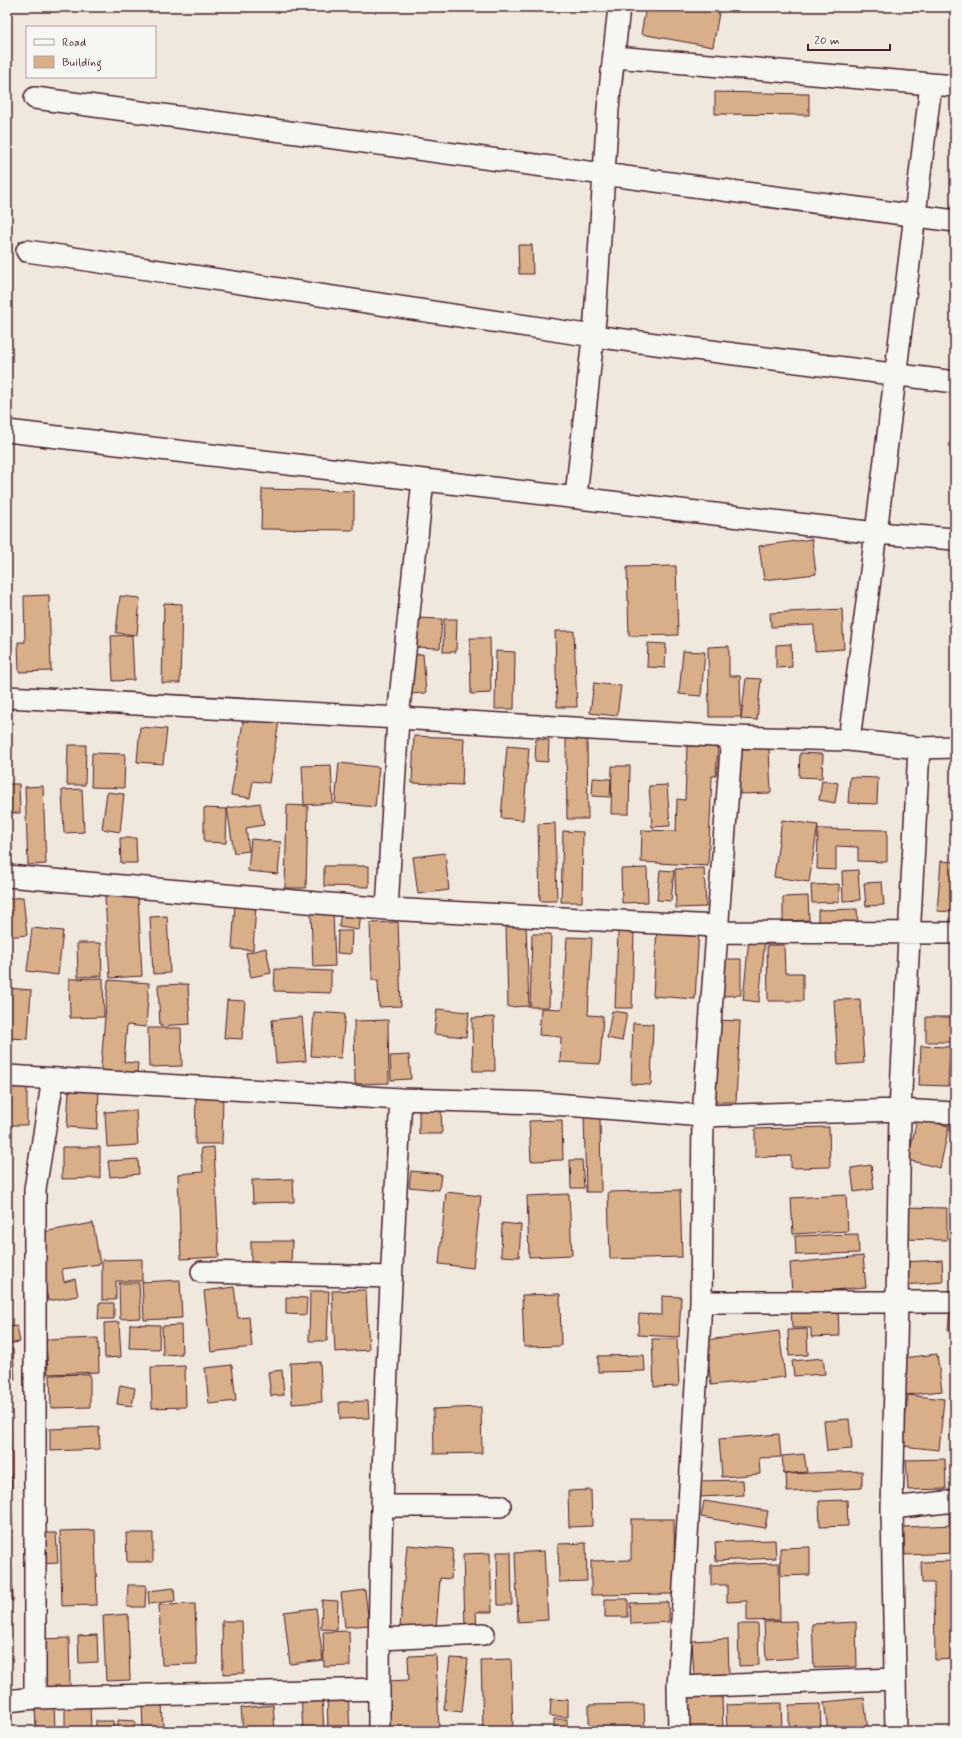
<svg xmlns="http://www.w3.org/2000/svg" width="962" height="1738" font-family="Mynerve,sans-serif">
<rect width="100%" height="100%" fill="#f0e8dd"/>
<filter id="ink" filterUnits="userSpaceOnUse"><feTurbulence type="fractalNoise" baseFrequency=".025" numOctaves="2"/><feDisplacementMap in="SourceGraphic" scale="8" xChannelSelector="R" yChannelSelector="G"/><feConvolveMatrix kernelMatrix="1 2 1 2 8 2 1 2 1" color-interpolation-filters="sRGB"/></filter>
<g filter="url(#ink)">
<!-- building -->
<path fill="#d8af89" stroke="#4a1f2b" d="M646 7H720L713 47 641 34Z
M715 92 809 94V115L715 114Z
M518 245H532L533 274H519Z
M262 489 354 491V530L261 529Z
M812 539 816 574 764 580 759 546Z
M676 566 678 635 629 636 627 567Z
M49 595 51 671 19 672 18 642H25L24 596Z
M120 596 140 598 137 635 116 633Z
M164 603 182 604 180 683H162Z
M842 609 844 649 815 651 814 625 771 627 770 613Z
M414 618 442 619 440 648 413 647Z
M444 619H457L456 652H443Z
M555 631H574L577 707H557Z
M132 635 134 680 113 681 111 636Z
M470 638H490L491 693 471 694Z
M648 643 666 644 665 668 647 667Z
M791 644 792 667 776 668V645Z
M729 646V676H740L741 717H709L708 647Z
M496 651 515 652 514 709H495Z
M683 651 705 652 701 696 679 694Z
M423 654 426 693 410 694 408 655Z
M746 678 761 679 757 720 741 719Z
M594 683 621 686 617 716 590 713Z
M244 716 279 721 269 783 253 781 250 798 231 795Z
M140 727 167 729 163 764 137 762Z
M414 736 464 738 462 785 412 783Z
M566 738H587L588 819H567Z
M536 739 549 740 548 762 535 761Z
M68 745H86L85 785H67Z
M507 746 529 748 523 820 501 818Z
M687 746 718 747 716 776H712L708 866 641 862 642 830 676 831 677 799 685 800Z
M769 748 771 793 740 794 738 749Z
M92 753 125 754 124 788 91 787Z
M800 753 823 754 822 778 799 777Z
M339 763 379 767 375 807 335 803Z
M331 765 333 803 304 805 302 766Z
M612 766H630L629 814H611Z
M850 777 878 778 877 804 848 803Z
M593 778 611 779 610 797 592 796Z
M822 780 838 783 835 803 819 800Z
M7 784H19L20 813H7Z
M667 785 670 826 652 827 649 786Z
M43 786 46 864 28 865 25 787Z
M82 789 84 832 64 833 62 790Z
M107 792 124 794 120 832 102 829Z
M260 803 264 825 246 828 249 851 234 853 227 808Z
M287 805 308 806 306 888H285Z
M204 808 227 809 226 843 204 842Z
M782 820 818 825 809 882 774 877Z
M555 823 557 901H540L538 824Z
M818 829 887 830V862L858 861V847L836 846V870L817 869Z
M563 831 583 832 582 902H561Z
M120 838H136L137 863H121Z
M251 839 281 842 278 874 248 871Z
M445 853 449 890 418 894 413 857Z
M941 861 955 862V912L937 911Z
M324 866H369V887L324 886Z
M647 868 648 902 622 903 621 869Z
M704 868 706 907 676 908 675 869Z
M660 870 674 871 671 901 657 900Z
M858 870 860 900 843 901 842 871Z
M882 882 884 905 866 906 864 883Z
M839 884V902L812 903 811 885Z
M138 895 142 976 110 978 105 897Z
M808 896 809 920 783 921V897Z
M23 897 27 935 7 937V899Z
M235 904 256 906 253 950 232 949Z
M857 909 858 926 818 928V910Z
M341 910 361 912 359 930 339 927Z
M333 912 335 966 313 967 311 913Z
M167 916 170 973 153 974 150 917Z
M398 922 401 1006 379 1007 378 980H372L370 923Z
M506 924H526L529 1006 508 1007Z
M657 927 699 930 695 999 653 996Z
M32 928 63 931 58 975 27 971Z
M338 931H352L351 954 337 953Z
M618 932 634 933 632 1008H615Z
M532 934H551L549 1007H530Z
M567 937 592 938 588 1015 603 1016 600 1064 560 1062 561 1037 539 1035 541 1008 562 1009Z
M749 938 765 939 759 1002 743 1000Z
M77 943H101L102 976 78 977Z
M767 945H784L785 973H803V1001H768Z
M266 948 271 973 251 977 246 953Z
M720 959H741V995L720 996Z
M275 969 331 971V993L274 991Z
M103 978 104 1017 70 1018 69 979Z
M108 980 149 983 146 1027 127 1025 124 1062 138 1063 136 1082 100 1078Z
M188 984 190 1024 160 1026 158 985Z
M7 988 31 990 28 1039 7 1038Z
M860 999 864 1063 838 1065 834 1000Z
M227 1000 245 1001 242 1039 224 1038Z
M437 1009 469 1012 466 1037 434 1034Z
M612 1011 627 1013 622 1041 607 1038Z
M314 1012 345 1014 341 1058 311 1056Z
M302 1017 306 1061 276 1063 272 1020Z
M494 1017 495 1071H473L472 1018Z
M926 1017H955V1042H926Z
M388 1020 389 1083 355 1084 354 1021Z
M716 1020 740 1021 736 1102H713Z
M633 1023 653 1024 651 1085 631 1084Z
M148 1028H181L182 1066 149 1067Z
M921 1046 950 1047 948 1086 919 1085Z
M409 1055 411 1079 391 1080 390 1056Z
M27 1081V1125H7V1082Z
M69 1090 99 1092 97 1129 67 1127Z
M196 1092 223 1093 222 1144H195Z
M441 1105 442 1134H419V1106Z
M136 1110 138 1145 107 1147 105 1112Z
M584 1115H600L601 1192H586Z
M917 1119 949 1126 940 1168 908 1160Z
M562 1120 563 1160 531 1161 529 1121Z
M829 1127 830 1167 791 1168V1156L755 1157V1129Z
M62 1147H100V1178L62 1179Z
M214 1147 219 1257 181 1259 178 1174 203 1172 201 1148Z
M138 1159 139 1174 110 1177 108 1161Z
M570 1160H582L584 1188H571Z
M871 1165 874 1189 854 1192 851 1168Z
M411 1171 441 1174 439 1190 409 1187Z
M293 1179 294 1202 253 1203 252 1180Z
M680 1190 682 1257 610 1259 608 1192Z
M446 1192 481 1196 473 1268 439 1264Z
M569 1194 572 1255 529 1257 527 1196Z
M846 1195 848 1231 793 1234 791 1198Z
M902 1207 947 1208V1240L901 1239Z
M93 1223 100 1264 62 1269 64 1282 75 1279 78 1296 48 1301 37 1233Z
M502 1223 521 1225 519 1257 501 1256Z
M858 1234 859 1253 796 1255 795 1236Z
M251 1241H292L291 1263 251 1262Z
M863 1256 866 1287 792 1294 790 1263Z
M142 1259V1281H116V1300H102V1260Z
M942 1260 943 1282 903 1285 902 1262Z
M180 1280 182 1318 144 1320 142 1282Z
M119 1283H139L141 1318 120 1319Z
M234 1287 238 1318 249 1317 252 1347 211 1352 204 1291Z
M366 1290 369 1350 335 1352 332 1291Z
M310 1291H329L327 1341H309Z
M560 1294 561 1346 524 1347 522 1295Z
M662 1296 681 1297 679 1337 638 1335 639 1314 662 1315Z
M286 1297 307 1298 306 1315 286 1314Z
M99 1303H114V1319H98Z
M838 1306 839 1336 811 1337V1328H792L791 1307Z
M950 1308 955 1309V1330H948Z
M119 1322 121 1357 105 1358 104 1323Z
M130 1324 160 1325 159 1349 129 1348Z
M181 1325 182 1354 163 1355 162 1326Z
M17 1326 20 1342 7 1344V1327Z
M807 1329 808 1355 789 1356 788 1330Z
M779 1331 785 1377 711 1385 706 1340Z
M98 1338 99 1372 48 1374 46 1340Z
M652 1339H677L679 1386 654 1387Z
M7 1349H13L15 1380H7Z
M937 1354 942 1391 906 1395 902 1358Z
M644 1355 645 1371 598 1372V1356Z
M823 1358 825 1374 794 1376 792 1361Z
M320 1362 322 1402 292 1404 290 1363Z
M232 1365 236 1401 209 1404 205 1368Z
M185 1366 186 1407 152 1408 151 1367Z
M282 1370 284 1395 271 1396 268 1372Z
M90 1374V1407L51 1408 50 1375Z
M120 1385 135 1388 132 1406 117 1404Z
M908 1395 944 1399 939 1450 902 1446Z
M368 1401 369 1418 340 1419 339 1402Z
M481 1407 482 1453 434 1454 433 1409Z
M849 1419 852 1449 827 1451 824 1421Z
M7 1422H10L12 1488H7Z
M99 1427 100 1449 50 1451V1429Z
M779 1434 781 1457 759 1458 760 1474 722 1477 719 1439Z
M804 1454 807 1472 784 1474 782 1456Z
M945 1459 946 1489 908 1490 906 1460Z
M862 1471V1488L787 1492 786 1474Z
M743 1480 744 1495 699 1497 698 1481Z
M591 1490 592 1526 569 1527 568 1491Z
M7 1500H11L13 1530H7Z
M847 1500 848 1526 820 1527 819 1501Z
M704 1501 768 1511 765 1528 701 1517Z
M949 1511H955V1524H949Z
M631 1519H674L675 1594 591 1595V1561L631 1560Z
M955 1525V1553L905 1555 903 1527Z
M95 1530 97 1605 62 1606 60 1531Z
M39 1533H56L58 1563 41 1564Z
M126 1533H153V1562H127Z
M775 1540 776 1558 716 1561 715 1542Z
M586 1543 587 1581 559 1582 558 1544Z
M407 1545 453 1549 451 1579 440 1578 436 1630 400 1627Z
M810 1547V1575L781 1576 780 1548Z
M544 1551 548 1620 518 1622 515 1553Z
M497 1552H511L512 1605H498Z
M490 1553 492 1612H476L477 1628H465L463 1554Z
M955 1561V1659L935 1660 934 1583H922L921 1562Z
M779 1563 780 1620 747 1621V1601L727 1602V1585H711V1565Z
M7 1568H12L13 1601H7Z
M128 1585H146L145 1607H127Z
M174 1588 175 1601 149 1604 148 1591Z
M365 1590 369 1625 345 1627 341 1593Z
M605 1599H628V1617H605Z
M322 1600 338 1601 337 1630 321 1629Z
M668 1602 669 1622 631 1624 630 1603Z
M195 1604 197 1664 162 1665 159 1605Z
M316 1608 323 1660 290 1664 284 1612Z
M128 1614 130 1680 106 1681 103 1616Z
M222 1621H242L244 1673 223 1674Z
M796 1621 798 1658 766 1660 764 1622Z
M856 1622 857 1667 814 1668 812 1624Z
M738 1624H758L759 1665 739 1666Z
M349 1631 350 1666 324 1667 323 1632Z
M97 1635 98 1662 79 1663 78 1636Z
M69 1638 70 1686 40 1687 39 1639Z
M728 1639 729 1675 694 1676 692 1641Z
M436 1655 439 1731H389L387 1681 409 1680 408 1656Z
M450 1658 468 1659 462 1712 444 1710Z
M511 1659 513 1731H483L481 1660Z
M322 1694 324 1731H303L301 1695Z
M348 1694 350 1731H328L327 1695Z
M722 1695 723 1731H687L686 1696Z
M864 1698 868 1731H828L824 1702Z
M551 1699 568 1700V1717L550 1716Z
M54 1700 55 1731H36L35 1701Z
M162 1701 163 1731H143L142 1702Z
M90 1702 91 1731H65V1703Z
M781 1703 782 1731H727L726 1705Z
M644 1704 645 1731H589V1705Z
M820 1704 821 1731H789V1705Z
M273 1705 275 1731H243L241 1708Z
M554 1719H567V1731H554Z
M118 1720 135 1721 134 1731H118Z
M96 1721H113L114 1731H96Z
M350 1729H364L365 1731H350Z"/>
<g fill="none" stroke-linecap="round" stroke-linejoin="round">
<defs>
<path id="street" d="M615 57 931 84
M955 86 931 84 876 533 955 539
M35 98 955 221
M27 251 593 336 955 382
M7 431 876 533 849 740 919 748 955 747
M576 496 595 319 608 109 619 7
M7 697 398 718 732 737 849 740
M7 876 387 909 716 926
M387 909 398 718 423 480
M716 932 955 933
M7 1076 401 1099 542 1103 703 1116 900 1110 955 1113
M202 1272 391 1277
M701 1302H955
M383 1506H500
M892 1508 955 1501
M380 1639 484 1634
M678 1687 895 1679
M35 1698V1189L53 1079
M7 1701 35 1698 379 1689
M379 1731C378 1520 389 1309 401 1099
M679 1731 678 1687 701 1302 703 1116 732 737
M896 1731 892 1508 897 1303 900 1110 919 748"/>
</defs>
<!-- street casing -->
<use href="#street" stroke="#4a1f2b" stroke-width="24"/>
<!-- street -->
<use href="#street" stroke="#f6f6f2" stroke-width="21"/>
</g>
</g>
<!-- margin -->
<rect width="962" height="1738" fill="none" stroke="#f6f6f2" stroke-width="24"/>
<rect x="12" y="12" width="938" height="1714" fill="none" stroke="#4a1f2b" stroke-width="1.5" filter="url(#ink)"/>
<!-- legend -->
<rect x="26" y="26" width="130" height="52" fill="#f6f6f2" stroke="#b1a0a2"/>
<rect x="34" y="39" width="20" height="6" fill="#f6f6f2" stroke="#b1a0a2"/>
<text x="62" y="46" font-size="12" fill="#4a1f2b">Road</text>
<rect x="34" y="56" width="20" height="12" fill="#d8af89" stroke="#b1a0a2"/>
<text x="62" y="66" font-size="12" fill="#4a1f2b">Building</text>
<!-- scale -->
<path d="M808 44v6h82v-6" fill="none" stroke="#4a1f2b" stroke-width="2"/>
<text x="814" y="44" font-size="12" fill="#4a1f2b" stroke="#f6f6f2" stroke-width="3" paint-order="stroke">20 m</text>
</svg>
